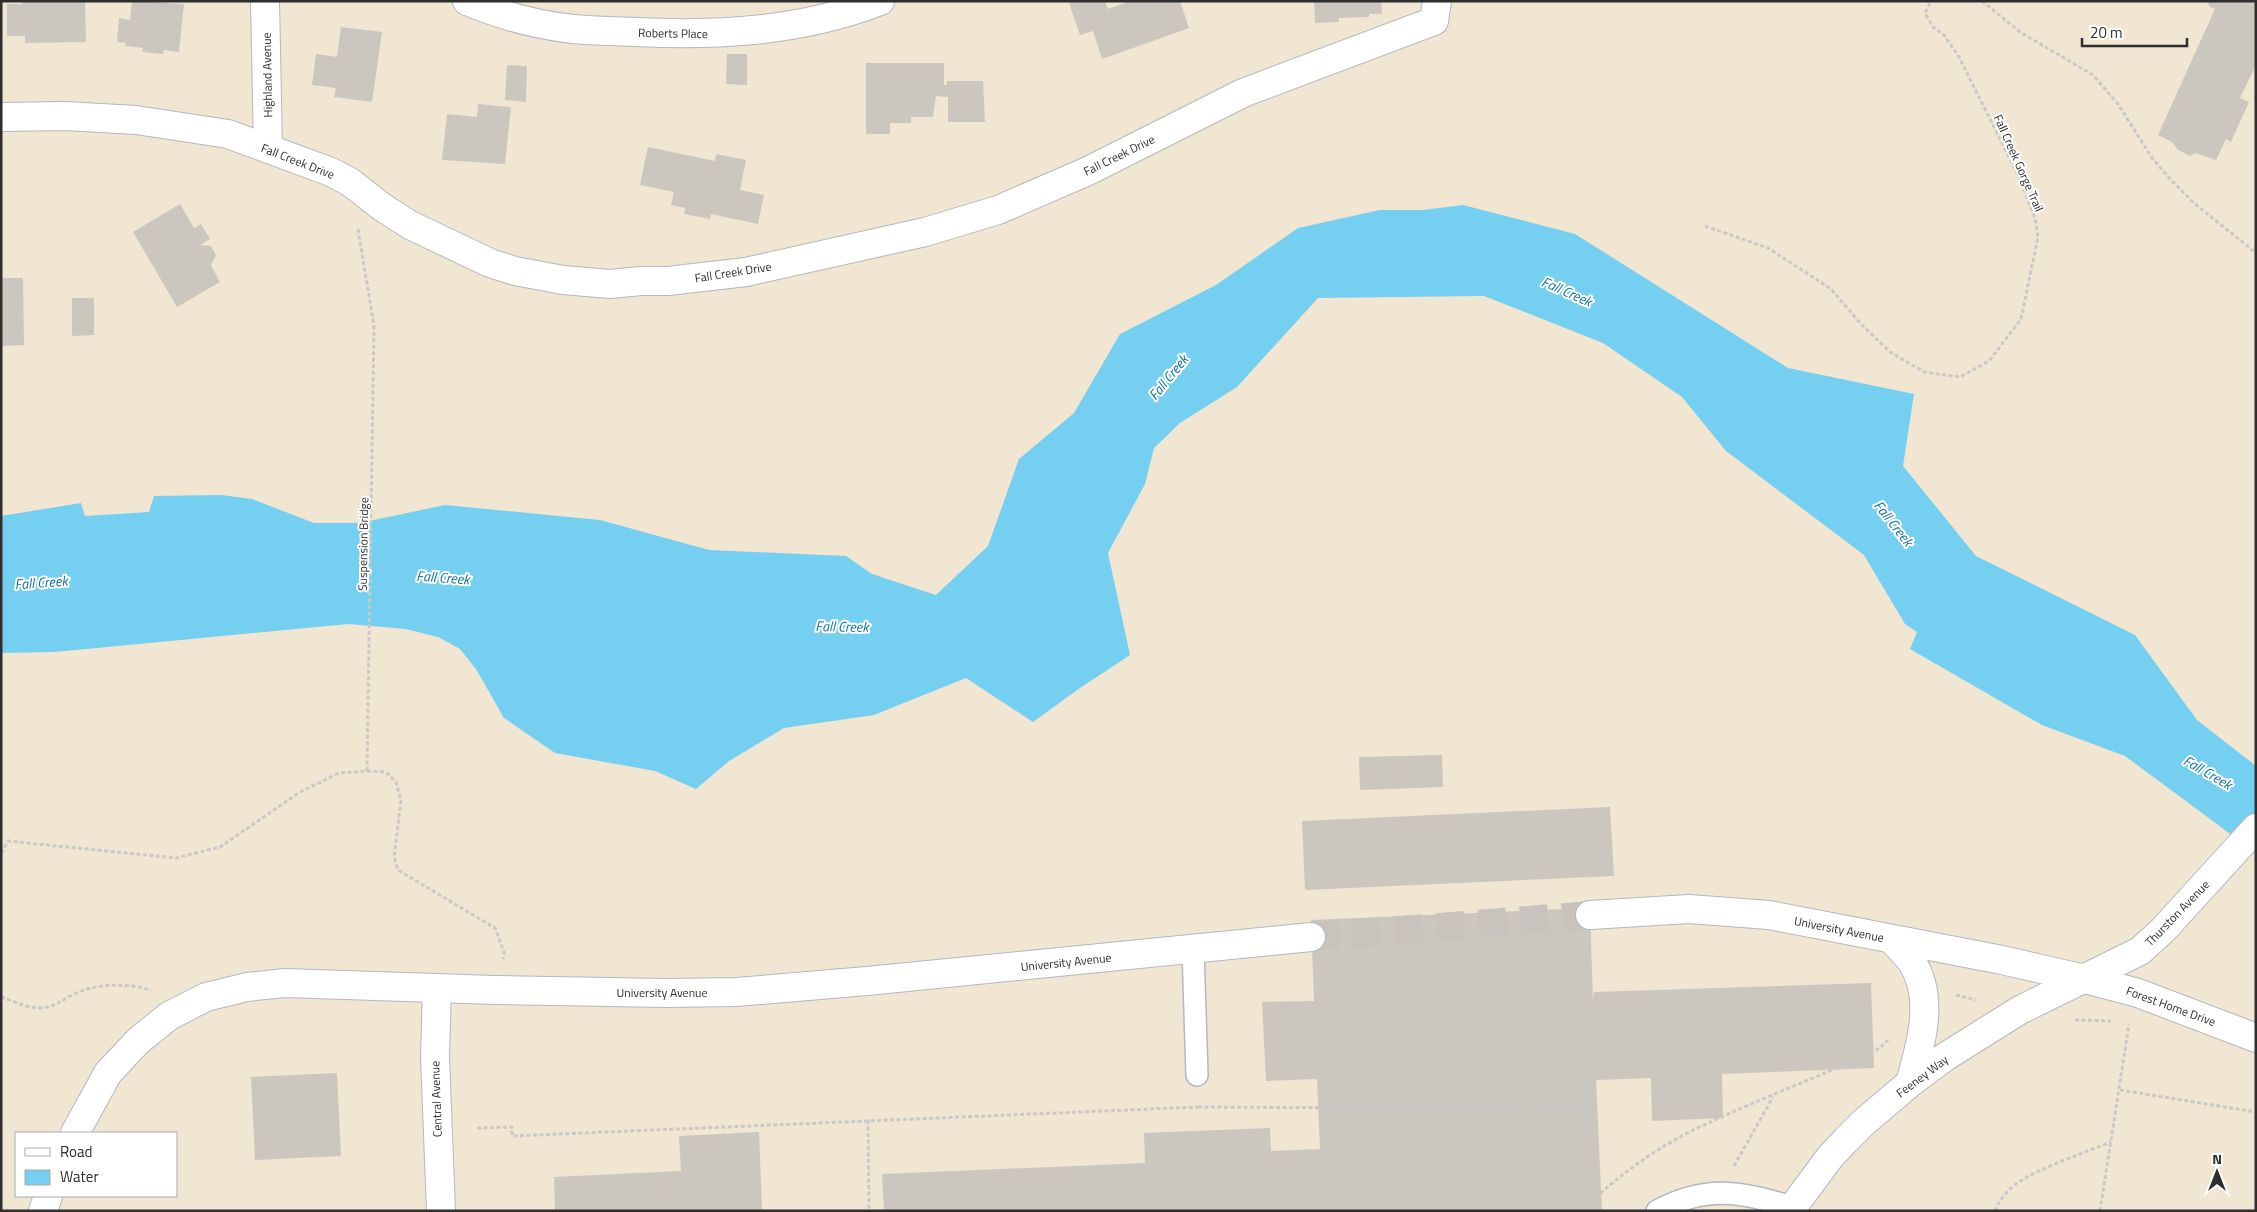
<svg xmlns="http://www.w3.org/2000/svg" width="2257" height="1212" font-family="'Titillium Web',sans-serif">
<rect width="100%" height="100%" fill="#efe9e1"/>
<!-- education -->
<path fill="#f0e6d1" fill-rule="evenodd" d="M1 1H2256V1211H1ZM16 1133H176V1196H16Z"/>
<!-- water -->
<path fill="#75cff0" d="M1463 205 1575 234 1788 368 1914 394 1903 466 1976 556 2135 635 2197 720 2256 766V853L2125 756 2042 725 1910 649 1917 632 1905 624 1864 555 1726 451 1682 397 1603 343 1484 296 1318 298 1237 387 1180 423 1154 448 1145 484 1108 553 1130 655 1080 688 1033 722 966 678 874 715 784 728 729 761 696 789 655 771 555 753 504 718 476 669 460 649 438 637 406 629 348 624 55 652 1 653V516L81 503 85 516 149 512 154 496 221 495 252 499 314 523H360L445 505 600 520 709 550 846 556 872 574 936 595 988 546 1019 459 1074 413 1120 334 1216 285 1298 228 1380 210H1423Z"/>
<!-- building -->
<path fill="#cbc7bf" d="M22 1H85L86 42 25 43V36H7V4H22Z
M132 1 184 4 179 52 164 50 163 54 142 52 143 48 125 46 126 43 117 42 119 18 130 20Z
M1076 1H1105L1108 9 1130 1H1180L1189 28 1102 59 1093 31 1080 35 1069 3Z
M1314 1H1381L1382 14H1369V17L1339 18V22L1315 23Z
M2208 1H2256V65L2240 98 2249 102 2231 142 2226 139 2216 160 2195 153 2190 156 2178 150 2172 142 2158 135 2215 9 2209 6Z
M341 27 382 32 372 102 334 97 336 88 312 85 316 54 337 57Z
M727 54H747V85L726 84Z
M866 63H944V85H947V81H983L985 122H948V97L936 96 933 117H911V123H890V134H866Z
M507 65 527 66 526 102 505 100Z
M478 104 511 107 505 164 442 160 447 114 477 117Z
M648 147 715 161 716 154 746 160 740 190 764 195 758 224 711 214 710 219 684 214 685 208 671 205 674 192 640 185Z
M180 204 194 228 201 224 210 239 200 245 211 246 216 255 211 265 220 282 177 307 133 232Z
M1 278H23L24 345 1 346Z
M72 298H94V335L72 336Z
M1442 755 1443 787 1360 790 1359 757Z
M1610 807 1614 876 1305 890 1302 821Z
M1590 908 1593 1003 1594 992 1871 983 1874 1068 1722 1074 1723 1118 1652 1121 1651 1078 1596 1080 1602 1211H884L882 1174 1145 1163 1144 1133 1270 1128 1271 1151 1320 1149 1317 1079 1266 1081 1262 1002 1314 1001 1311 920Z
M337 1073 341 1156 255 1160 251 1077Z
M759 1132 762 1211H555L554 1177 681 1171 679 1136Z"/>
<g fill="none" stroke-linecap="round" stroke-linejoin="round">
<!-- tertiary-tunnel -->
<path stroke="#c8c4bd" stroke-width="28" stroke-dasharray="28 14" stroke-linecap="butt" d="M1311 937 1590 915"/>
<defs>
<path id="service" d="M1193 949 1197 1075
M1657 1211C1707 1184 1741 1192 1792 1207"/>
<path id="minor" d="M265 1 268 149
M467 1C500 15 537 25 573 29 594 31 616 31 637 32 719 36 803 31 880 1
M1 117 65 116 136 120 228 134 331 172 350 182 382 207 410 225 490 263 515 271 563 280 610 284 641 281H668L746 272 925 232 998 210 1088 171 1243 93 1434 21 1437 1
M437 988 435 1057 441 1211"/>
<path id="tertiary" d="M1590 915 1689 909 1769 915 2002 960 2085 979 2138 993 2256 1038
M1891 939C1898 946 1906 954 1912 962 1935 999 1921 1044 1910 1083
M75 1133 108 1073 138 1041 169 1016 206 997 247 987 285 983 495 990 666 993 737 992 867 981 1311 937
M43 1211 48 1196
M1790 1211 1830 1157 1846 1140 1863 1123 1910 1083 1945 1057 2020 1010 2140 951 2163 930 2256 828"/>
</defs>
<!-- service casing -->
<use href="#service" stroke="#b4b7c1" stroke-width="24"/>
<!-- minor casing -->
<use href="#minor" stroke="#b4b7c1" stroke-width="30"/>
<!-- tertiary casing -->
<use href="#tertiary" stroke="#b4b7c1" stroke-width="30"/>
<!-- path -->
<path stroke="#c9c9c9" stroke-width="3" stroke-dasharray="4 2.5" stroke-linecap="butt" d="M1982 1 2020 32 2093 75 2118 104 2152 158 2171 180 2194 203 2256 253
M1705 226 1768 248 1831 289 1861 324 1890 352 1924 372 1960 377 1989 361 2021 319 2038 237 2035 218 2018 175 1959 57 1944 35 1933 27 1925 13 1931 1
M367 771 386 772 396 782 401 801 394 857 398 870 495 928 504 952 503 959
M1 853 8 841 176 858 220 847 300 792 339 773 367 771 374 326 358 229
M1956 995 1976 1000
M1 997C13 1001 27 1008 39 1008 53 1008 62 1000 74 994 97 983 126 983 151 990
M2075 1020 2111 1021
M2120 1090 2256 1112
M1198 1107 1587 1109
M868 1120 869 1211
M477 1128 512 1127V1136L1198 1107
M1734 1166 1773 1097
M1573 1211 1587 1109 1580 945
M1581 1211C1618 1176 1656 1147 1702 1126 1742 1107 1784 1090 1825 1073 1847 1064 1871 1058 1888 1040
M1995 1211C1998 1201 2009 1189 2017 1183 2042 1167 2083 1153 2111 1142
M2100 1211 2129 1024"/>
<!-- service -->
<use href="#service" stroke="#fff" stroke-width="21"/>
<!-- minor -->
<use href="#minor" stroke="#fff" stroke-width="28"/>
<!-- tertiary -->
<use href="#tertiary" stroke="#fff" stroke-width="28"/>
</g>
<g text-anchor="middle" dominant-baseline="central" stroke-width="4" stroke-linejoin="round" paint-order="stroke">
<!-- street labels -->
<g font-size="12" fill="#2e2e2e" stroke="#fff">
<text transform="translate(673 33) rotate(1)">Roberts Place</text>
<text transform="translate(267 75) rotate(-91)">Highland Avenue</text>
<text transform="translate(1119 155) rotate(-26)">Fall Creek Drive</text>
<text transform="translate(298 161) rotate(21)">Fall Creek Drive</text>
<text transform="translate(2019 163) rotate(66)">Fall Creek Gorge Trail</text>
<text transform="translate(733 272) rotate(-9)">Fall Creek Drive</text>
<text transform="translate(363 544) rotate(-89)">Suspension Bridge</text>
<text transform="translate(2177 913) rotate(-46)">Thurston Avenue</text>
<text transform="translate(1839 929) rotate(11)">University Avenue</text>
<text transform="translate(1066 962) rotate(-6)">University Avenue</text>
<text x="662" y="992">University Avenue</text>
<text transform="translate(2171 1006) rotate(20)">Forest Home Drive</text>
<text transform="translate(1922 1076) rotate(-37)">Feeney Way</text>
<text transform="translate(436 1099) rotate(-92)">Central Avenue</text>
</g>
<!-- water labels -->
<g font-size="14" font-style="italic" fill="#0d6fa3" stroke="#fff">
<text transform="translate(1567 291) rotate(24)">Fall Creek</text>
<text transform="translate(1168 377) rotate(-51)">Fall Creek</text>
<text transform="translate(1894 523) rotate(52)">Fall Creek</text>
<text transform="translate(443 577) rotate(4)">Fall Creek</text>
<text transform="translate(41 582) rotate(-4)">Fall Creek</text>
<text transform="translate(842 626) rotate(1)">Fall Creek</text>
<text transform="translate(2208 772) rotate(30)">Fall Creek</text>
</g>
</g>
<!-- border -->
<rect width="2257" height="1212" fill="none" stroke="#2e2e2e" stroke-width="5"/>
<!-- legend -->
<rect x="15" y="1132" width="162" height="65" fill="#ffffff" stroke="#ababab"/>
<rect x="25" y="1148" width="25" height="8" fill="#ffffff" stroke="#ababab"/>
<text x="60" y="1157" font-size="15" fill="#2e2e2e">Road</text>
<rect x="25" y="1170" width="25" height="15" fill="#75cff0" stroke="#ababab"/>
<text x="60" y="1182" font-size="15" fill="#2e2e2e">Water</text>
<!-- north arrow -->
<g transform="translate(2217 1172)" stroke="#ffffff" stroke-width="4" paint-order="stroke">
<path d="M0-4L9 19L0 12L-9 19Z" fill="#2e2e2e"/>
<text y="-8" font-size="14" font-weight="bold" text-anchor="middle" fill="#2e2e2e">N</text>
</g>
<!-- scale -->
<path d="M2082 38v8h105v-8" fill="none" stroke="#2e2e2e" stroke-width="2.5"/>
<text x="2090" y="38" font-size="15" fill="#2e2e2e" stroke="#ffffff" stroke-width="4" paint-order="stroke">20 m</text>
</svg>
